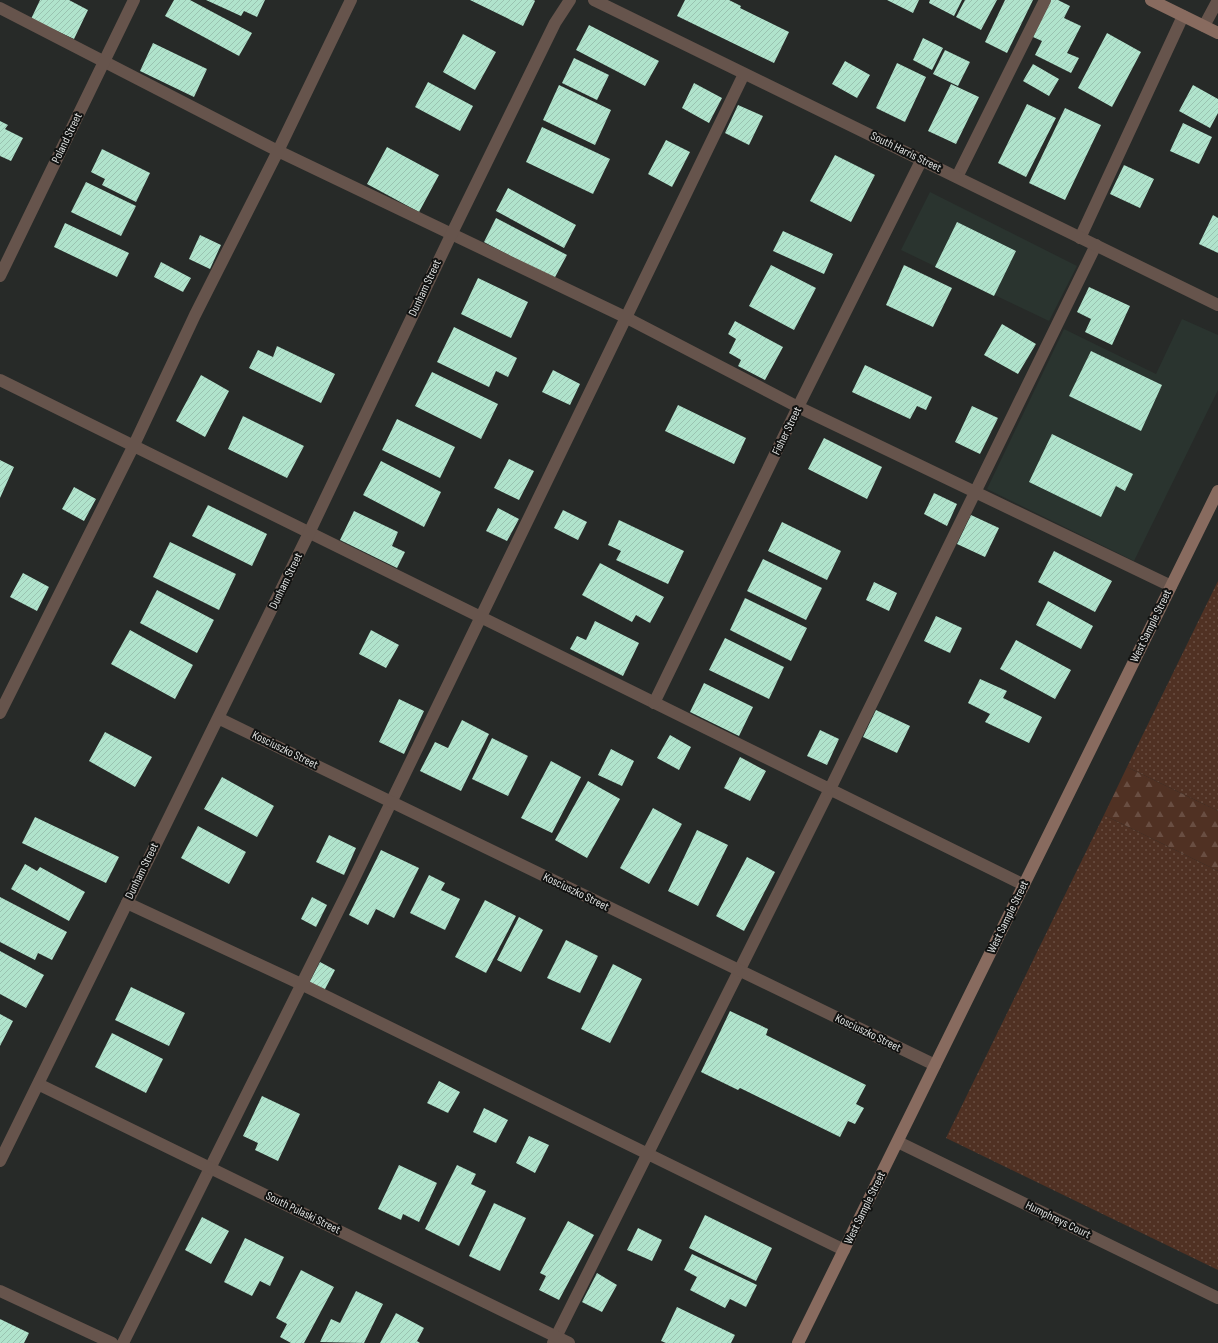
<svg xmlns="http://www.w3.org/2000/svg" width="1218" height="1343" font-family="'Sofia Sans Condensed',sans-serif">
<defs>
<pattern id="grass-dots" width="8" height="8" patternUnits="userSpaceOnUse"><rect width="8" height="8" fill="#503123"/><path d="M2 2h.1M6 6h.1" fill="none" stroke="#694e42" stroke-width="1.8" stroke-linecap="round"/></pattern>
<pattern id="forest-firs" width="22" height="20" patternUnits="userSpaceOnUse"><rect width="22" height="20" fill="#503123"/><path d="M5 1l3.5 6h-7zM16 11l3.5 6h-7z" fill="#694e42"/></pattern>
<pattern id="building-hatch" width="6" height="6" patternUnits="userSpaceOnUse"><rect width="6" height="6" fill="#b0e3cc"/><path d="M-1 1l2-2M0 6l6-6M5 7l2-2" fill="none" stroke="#9ac3b1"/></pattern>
</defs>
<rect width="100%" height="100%" fill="#272a28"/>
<!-- built -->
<path fill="#2a342f" d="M930 192 1077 266 1049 321 901 250Z
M1182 319 1218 335V390L1134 561 987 489 1064 329 1156 374Z"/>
<!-- grass -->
<path fill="url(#grass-dots)" d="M1218 581V811L1127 767Z
M1104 815 1218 871V1270L946 1138Z"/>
<!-- forest -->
<path fill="url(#forest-firs)" d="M1127 767 1218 811V871L1104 815Z"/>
<!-- building -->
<path fill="url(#building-hatch)" d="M40 0H69L88 10 74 39 31 19Z
M174 0H190L252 33 239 56 165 16Z
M206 0H265L257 17 244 11 241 16Z
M470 0H534L535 1 523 26Z
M685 0H729L741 6 740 8 789 32 774 63 677 16Z
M887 0H919L913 13Z
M930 0H962L954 16 929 3Z
M965 0H997L981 30 956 17Z
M1005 0H1033L1007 53 985 42Z
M1051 0H1058L1070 6 1064 18 1081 26 1067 53 1079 58 1071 73 1035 55 1042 41 1033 37Z
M589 25 659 61 645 86 576 50Z
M1107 33 1141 52 1112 107 1078 88Z
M463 34 496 52 475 90 443 72Z
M923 38 943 48 932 70 913 60Z
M153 43 207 69 194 97 140 71Z
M945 50 970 62 958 86 933 74Z
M574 58 609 75 597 100 562 83Z
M845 61 870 75 857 98 832 84Z
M897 63 926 77 905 122 876 108Z
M1033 64 1059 79 1049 96 1023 81Z
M428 82 473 106 460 131 415 107Z
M694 83 722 98 709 123 682 108Z
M951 84 979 97 956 144 928 131Z
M559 85 611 110 595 145 543 120Z
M1193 85 1218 99V113L1210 128 1179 111Z
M1027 104 1056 118 1026 177 998 163Z
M738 105 763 116 749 145 725 133Z
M1065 108 1101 125 1065 200 1029 183Z
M0 121 8 125 5 129 23 138 11 161 0 156Z
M1183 123 1212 137 1199 164 1170 151Z
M542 127 610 159 593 194 526 162Z
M666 140 690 152 672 187 648 174Z
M387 147 439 175 419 212 367 184Z
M102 149 150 173 136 202 102 185 105 179 91 172Z
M835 155 875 175 851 222 810 201Z
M1124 165 1154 179 1140 208 1110 194Z
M86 182 136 206 121 236 71 212Z
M508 188 576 225 564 248 496 211Z
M1213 215 1218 218V253L1199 244Z
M496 218 567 255 554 279 484 242Z
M957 222 1016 251 994 296 935 267Z
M65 223 129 253 117 277 54 247Z
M783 231 833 254 824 274 773 251Z
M200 235 221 245 210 269 189 259Z
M161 262 191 278 183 292 154 277Z
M771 265 816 288 794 330 749 306Z
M904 265 952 288 933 327 886 305Z
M478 278 528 302 511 338 461 314Z
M1089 287 1130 306 1112 345 1085 332 1091 319 1077 312Z
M735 321 783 347 765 380 738 366 741 360 729 353 736 339 728 334Z
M1002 324 1036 344 1018 374 984 355Z
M454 327 517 358 508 377 496 371 489 387 437 362Z
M277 346 335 374 321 403 249 368 258 350 273 357Z
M1091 351 1162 385 1141 431 1069 396Z
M865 365 932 397 926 410 917 406 910 419 852 392Z
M553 370 580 384 570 405 542 392Z
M432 372 498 404 481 439 415 406Z
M201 375 229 391 205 437 176 421Z
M678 405 746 438 734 464 665 431Z
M972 406 998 418 980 454 955 442Z
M243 416 304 446 287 478 228 449Z
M397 419 455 447 440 478 382 450Z
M1052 434 1133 474 1125 491 1116 486 1101 517 1029 482Z
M824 438 882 467 867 499 808 469Z
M509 459 534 471 519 500 494 488Z
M0 460 14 467 0 498Z
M381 461 441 492 424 527 363 495Z
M74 487 96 499 84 521 62 509Z
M934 493 957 504 947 526 924 514Z
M208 505 267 534 252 566 192 536Z
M498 508 519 519 507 541 486 531Z
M563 510 587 522 578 540 554 528Z
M354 511 398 532 392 546 405 552 397 568 340 540Z
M971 515 999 528 985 557 957 544Z
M619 520 684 551 668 584 616 560 621 551 608 545Z
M782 522 841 551 827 580 768 551Z
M170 542 236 574 219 610 153 577Z
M1054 551 1112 581 1095 612 1038 582Z
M763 559 822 588 806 620 747 591Z
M600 563 664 597 650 623 636 615 632 622 582 595Z
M23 573 49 587 37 611 10 597Z
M874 582 897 593 889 611 866 600Z
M157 590 214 620 197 653 140 623Z
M745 598 807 628 791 661 730 630Z
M1048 601 1093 626 1081 649 1036 625Z
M936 616 962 628 950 653 924 641Z
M595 621 639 643 623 676 570 649 577 636 586 640Z
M130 630 193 665 175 699 111 664Z
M371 630 399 645 386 668 359 654Z
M725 638 784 667 769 699 709 670Z
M1016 640 1071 670 1055 699 1000 669Z
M980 679 1007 691 1003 698 1042 717 1029 743 985 722 990 714 968 703Z
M704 683 753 707 739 736 690 712Z
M399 699 424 711 404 754 379 742Z
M876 710 910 726 897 753 863 737Z
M462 720 489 734 461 791 420 771 435 742 448 748Z
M820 730 839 739 827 765 807 756Z
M105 732 152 757 135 787 89 761Z
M670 735 691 747 679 770 657 758Z
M492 738 528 756 508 796 472 779Z
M611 749 634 761 622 786 598 775Z
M740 757 766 771 750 801 724 788Z
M551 761 581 777 552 833 521 818Z
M222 777 274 806 257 837 204 809Z
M588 781 620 799 587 858 555 840Z
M653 808 682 824 649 884 620 868Z
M35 817 119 857 106 883 22 843Z
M198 826 246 852 229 884 181 858Z
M697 830 728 845 698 906 668 891Z
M329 835 356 848 344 875 316 862Z
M381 850 419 868 394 918 376 909 368 925 349 915Z
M747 857 775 872 744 931 716 916Z
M25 864 37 871 40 867 85 892 69 921 11 889Z
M429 875 445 883 441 890 460 899 445 930 410 913Z
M0 897 67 932 52 960 38 953 35 960 0 942Z
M312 897 327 905 316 927 301 919Z
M485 900 516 916 486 973 455 957Z
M519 917 543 930 521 972 497 960Z
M566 940 598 956 580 993 547 978Z
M0 951 44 975 26 1008 0 994Z
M320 962 335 970 324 991 309 983Z
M613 964 642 979 610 1043 581 1029Z
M131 987 185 1013 169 1046 115 1020Z
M730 1011 768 1029 766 1035 866 1085 856 1104 864 1108 855 1124 848 1121 840 1137 740 1088 738 1090 701 1072Z
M0 1014 13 1021 0 1046Z
M112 1033 163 1059 146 1093 95 1067Z
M439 1081 460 1092 448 1113 427 1103Z
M262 1096 300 1114 278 1161 255 1150 258 1143 243 1136Z
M484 1108 508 1120 496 1143 473 1132Z
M529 1136 549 1145 535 1173 516 1163Z
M399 1165 437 1183 419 1222 403 1214 401 1220 378 1209Z
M457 1165 476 1174 471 1184 486 1191 459 1246 425 1229Z
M494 1203 526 1218 500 1271 469 1256Z
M705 1215 772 1248 756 1281 689 1248Z
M202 1217 229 1231 211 1264 185 1250Z
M568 1221 594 1235 559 1300 539 1290 546 1276 540 1273Z
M638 1228 662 1240 652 1261 627 1250Z
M245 1238 284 1257 270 1286 260 1281 252 1296 224 1282Z
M692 1254 757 1285 746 1307 730 1299 725 1308 690 1290 697 1277 684 1270Z
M301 1270 334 1287 304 1343H291L280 1337 287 1324 276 1318Z
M597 1273 617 1285 602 1312 582 1302Z
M356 1291 383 1304 364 1343 320 1342 331 1319 340 1323Z
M677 1307 735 1335 731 1343H666L661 1341Z
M396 1313 424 1328 417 1341 420 1343H380Z
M0 1319 29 1333 24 1343H0Z"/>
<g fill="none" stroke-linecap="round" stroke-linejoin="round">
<!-- lane -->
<path stroke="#66544c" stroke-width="12" d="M0 8 278 151 625 317 798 407 1171 586
M1204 26 1218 0
M957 177 1045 0
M1080 238 1183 16
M0 380 1024 885
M0 713 133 447 195 315 278 151 351 0
M127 903 301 984 844 1250
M0 1291 112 1343
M123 1343 350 887 744 74
M553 1343 830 789 1096 245"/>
<!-- street -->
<path stroke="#66544c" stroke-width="12" d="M594 0 1218 305
M0 276 134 0
M654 703 798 407 922 159
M218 718 935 1065
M38 1084 569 1343
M898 1142 1218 1298
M0 1161 309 533 451 235 555 23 570 0"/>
<!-- secondary -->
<path stroke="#886b5f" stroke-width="12" d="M1151 0 1218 33
M798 1343 1218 491"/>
</g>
<g text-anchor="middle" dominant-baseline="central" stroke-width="4" stroke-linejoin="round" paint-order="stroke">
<!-- street labels -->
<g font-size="12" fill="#dddfde" stroke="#111211">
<text transform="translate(67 138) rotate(-64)">Poland Street</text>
<text transform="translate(906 152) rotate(26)">South Harris Street</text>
<text transform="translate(425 288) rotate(-65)">Dunham Street</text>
<text transform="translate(787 431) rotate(-64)">Fisher Street</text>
<text transform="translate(286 581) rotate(-64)">Dunham Street</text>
<text transform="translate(1151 626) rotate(-64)">West Sample Street</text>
<text transform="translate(285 750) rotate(26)">Kosciuszko Street</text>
<text transform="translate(142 871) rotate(-64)">Dunham Street</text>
<text transform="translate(576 892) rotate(26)">Kosciuszko Street</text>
<text transform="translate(1008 917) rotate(-64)">West Sample Street</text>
<text transform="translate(868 1033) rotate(26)">Kosciuszko Street</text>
<text transform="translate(865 1208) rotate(-64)">West Sample Street</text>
<text transform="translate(303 1213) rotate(26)">South Pulaski Street</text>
<text transform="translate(1058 1220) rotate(26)">Humphreys Court</text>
</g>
</g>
</svg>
